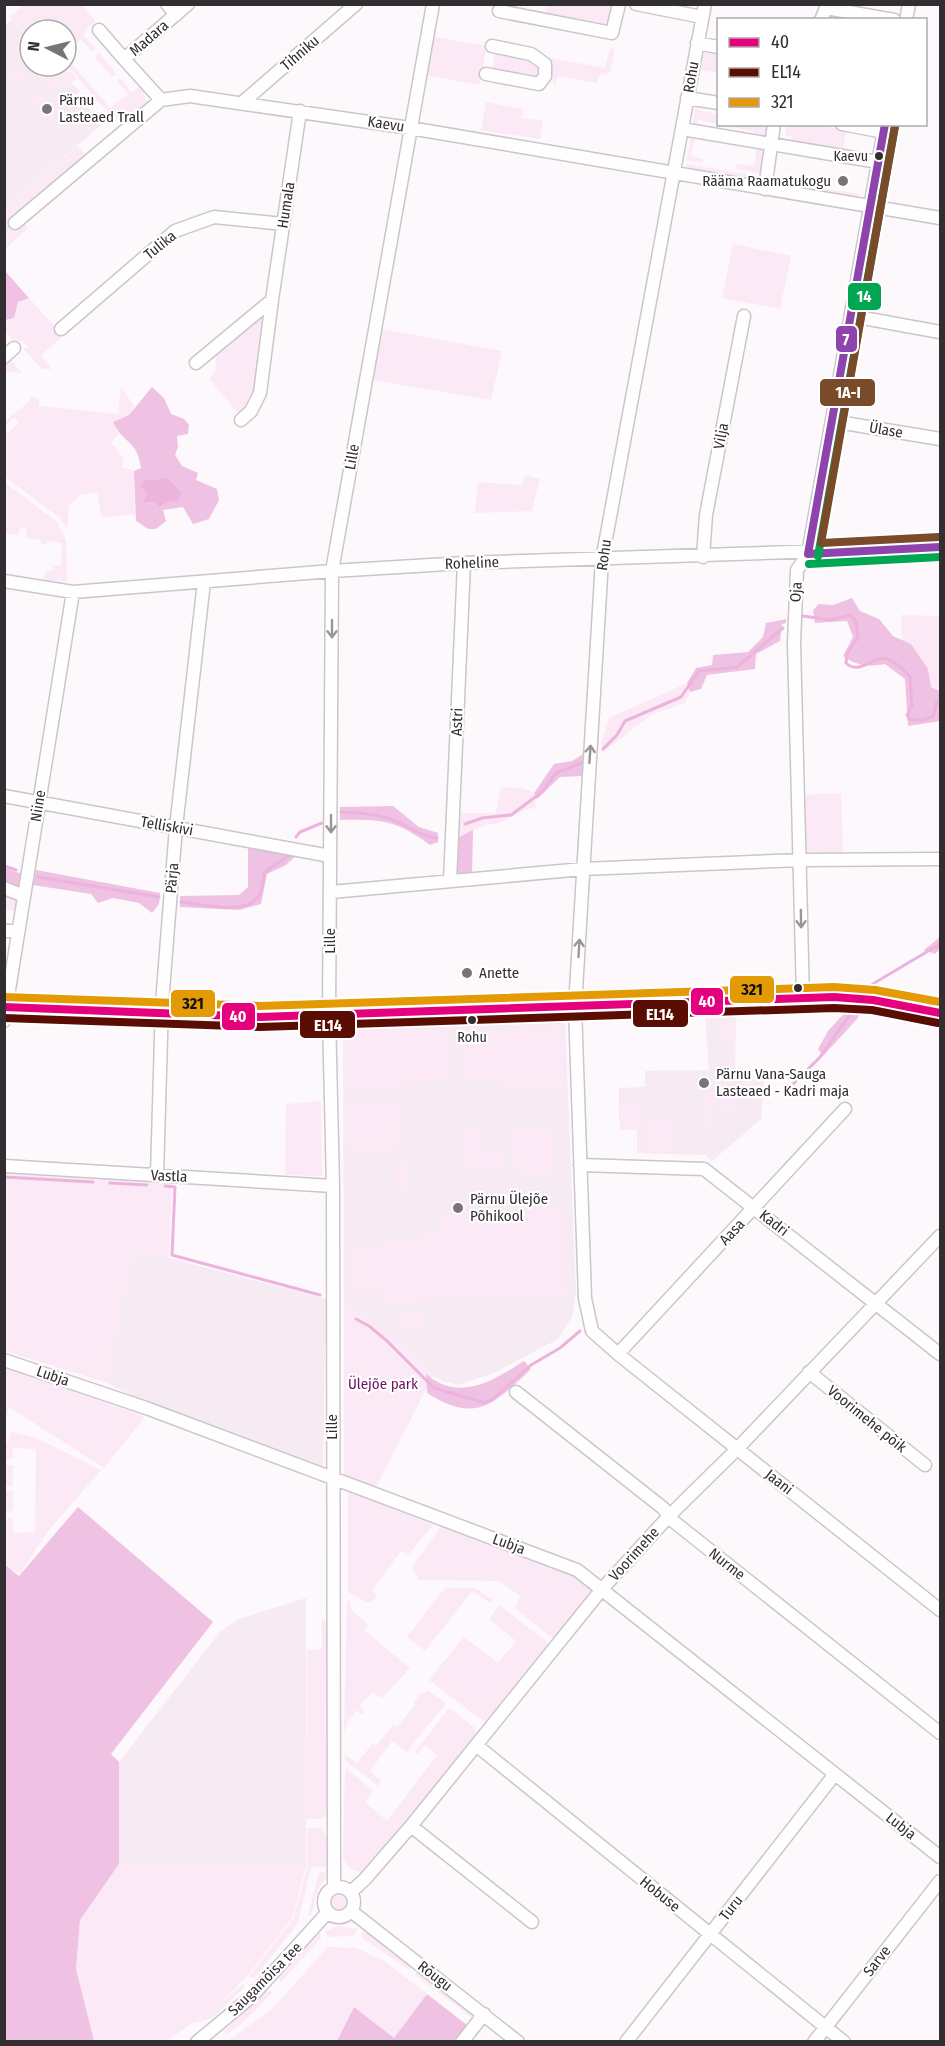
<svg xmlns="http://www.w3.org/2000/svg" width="945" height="2046" font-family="'Fira Sans Condensed',sans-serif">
<rect width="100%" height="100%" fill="#fdf8fb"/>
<!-- built -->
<path fill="#f6eaf3" d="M12 20 30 42V66H61L67 73 70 71 76 78 72 83 80 91 76 95 102 124 5 208 4 26Z
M736 1012 735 1079 764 1080 761 1119 712 1161 706 1155 637 1153V1122L619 1121V1088L645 1087V1071L709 1070 705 1013Z
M565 1022 576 1292 572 1317 558 1339 494 1373 458 1385 443 1381 433 1376 373 1320 344 1304 343 1027Z
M133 1254 169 1258 326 1299 323 1467 137 1398 105 1382Z
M306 1598V1867L119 1864V1762L220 1632 239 1619Z"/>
<!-- green -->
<path fill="#fbe9f6" d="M605 4 616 6 611 25 545 13 546 5Z
M24 5H81L95 20 83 35 96 49 92 52 81 39 66 52V30H30V40L10 17Z
M434 37 487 46 479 85 425 75Z
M21 38 30 49V66H38L32 71 12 47Z
M705 46 718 49V73L701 70Z
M610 48 615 49 610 73 599 75 597 83 557 76 555 88 549 63 544 57 605 68Z
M495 50 533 57 541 64 540 79 493 69Z
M99 53 117 74 112 77 95 57Z
M66 57 110 108 128 94 117 81 120 78 132 93 142 84 147 105 127 123C102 113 84 83 66 64Z
M53 66H60L67 74 70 72 75 78 70 82 78 91 75 94 52 68Z
M21 67 29 76 16 88 8 78Z
M51 70 63 84 51 95 44 87 49 82 44 76Z
M44 91 49 96 34 108 29 103Z
M52 100 62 110 46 123 37 112Z
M486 102 523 109 522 118 543 121 540 139 481 130Z
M696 103 698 110 718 114V124L698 120 696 127H693Z
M719 125H771L769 140 753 137 754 131Z
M787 125H819L846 130 843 151 791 142 792 136 785 135Z
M691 136H695L691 156 703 159V163L687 160Z
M78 146 89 159 11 225 15 231 24 224 28 228 4 250V209Z
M757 148 768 150 764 174 736 169 737 164 754 166Z
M687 164 763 177 762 182 686 168Z
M772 180 859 194 857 199 771 184Z
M733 244 791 256 780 309 722 298Z
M29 298 63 336 41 355 52 369H42L23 348 30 349 23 341 13 340 5 332 4 320 14 318 18 302Z
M261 314 265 318 256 385 240 415 209 379 215 372 217 349Z
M382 329 502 351 491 400 373 380Z
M9 358 22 373 7 372 4 362Z
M121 387 134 406 129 415 113 422 119 434 111 443 124 459 122 467 134 471 135 514 102 518 97 493 81 494 69 506 67 529 60 518 5 477V435L19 423 14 417 5 426V421L30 401V397L39 398V406L118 414Z
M525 475 540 479 532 511 475 513 478 482 522 485Z
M5 483 57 522 66 540 67 582 44 580 46 571H52L53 565 61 566 62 543 47 541 46 544H41V540L25 538 27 528 20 527 18 535 6 533 5 538Z
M901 615 940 616V690L931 687C927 668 919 648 902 640Z
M687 683 690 692 685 703 651 715 602 753 601 743 609 718Z
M501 787 523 788 534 793 536 808 527 809 500 823 485 825 459 837 461 813H496Z
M841 793 843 852H806L804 795Z
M4 893 18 900 16 910H5Z
M719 1014H734V1044L721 1045Z
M562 1027 563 1085 504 1087 503 1080 461 1082 459 1030Z
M450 1028V1082L401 1084V1090H347L346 1029Z
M721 1063H734V1083H721Z
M744 1081H762L760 1107 744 1098Z
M740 1087 739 1106 722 1119 723 1088Z
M705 1090H715V1125L705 1135Z
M640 1100H644V1152H638V1130H620L622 1102 640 1103Z
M321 1101 322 1176 285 1175 286 1104Z
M399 1101 397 1150 347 1149V1102Z
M648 1116 674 1117V1149L647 1150Z
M464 1126H479V1149L502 1150 508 1168 465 1169Z
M554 1127 555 1177 521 1179 514 1168 507 1128Z
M395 1161H406L407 1194H396Z
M5 1174 172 1184 169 1258 133 1254 105 1382 5 1351Z
M563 1208 565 1296 384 1302 383 1292 355 1293 353 1248 382 1247 383 1242 418 1241 428 1234 440 1230V1212Z
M344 1304 373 1320 433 1376 375 1489 344 1477Z
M424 1313 423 1331H396V1314Z
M5 1367 145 1417 104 1468 9 1407 5 1421Z
M11 1432 37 1438 101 1470 50 1529 20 1573 5 1567 6 1519 13 1518V1533L35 1532 36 1449 13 1448 12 1459H6V1446Z
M6 1465H13V1486H6Z
M6 1491H13V1511L6 1512Z
M352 1492 433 1525 409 1554 401 1551 373 1589 376 1598 368 1603 348 1592V1493Z
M445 1525 573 1572 591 1585 592 1590 554 1639 515 1608 520 1596 499 1581 419 1580 412 1567 440 1528Z
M445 1588H475L493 1600 490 1603 472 1591 425 1651 407 1637Z
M347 1601 350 1602 351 1610 368 1624 364 1630 410 1668 382 1698 372 1692 359 1706 365 1712 362 1714 357 1710 347 1722 344 1734Z
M499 1605 546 1641 548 1646 486 1723 429 1680 464 1637 498 1663 516 1641 489 1619Z
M322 1620H325L327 1625 328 1812 321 1819H306L307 1650 322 1649Z
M428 1691 446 1703 407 1752 392 1741 370 1771 381 1781 378 1786 345 1760V1755L357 1763 373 1743 376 1746 393 1725 397 1727 415 1705 414 1703 419 1695Z
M449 1708 475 1728 476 1734 375 1861 362 1873 351 1869 343 1860 345 1767 373 1791 365 1802 387 1821 437 1755 425 1745 418 1754 415 1752Z
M307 1828H322L327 1839V1867H314L310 1871 298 1923 254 1979 249 1976 293 1919 307 1868Z
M119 1864 306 1867 292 1918 249 1974 216 2008 243 1984 245 1987 212 2018 195 2023 206 2014 166 2041H94L76 1969 80 1920Z
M319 1872H326C326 1881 322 1883 318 1890 314 1897 314 1907 311 1915H308Z
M331 1903a8 8 0 1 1 16 0a8 8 0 1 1-16 0Z
M339 1926 359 1929 352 1936 327 1937 325 1931Z
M364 1931 383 1940 413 1965 409 1970 361 1937Z
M320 1933 321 1938 280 1983 279 1978Z
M328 1947 356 1948 384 1961 427 1994 394 2038 354 2007 337 2041 226 2042 271 2010Z
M418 1970 476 2013 474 2019 415 1975Z
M271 1991 273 1992 241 2024 227 2034 224 2031 265 1992Z"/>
<!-- forest -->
<path fill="#efc2e3" d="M5 271 29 298 18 302 14 318 5 320Z
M152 387 164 398 171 414 184 419 189 425 188 434 177 436 178 447 175 455 182 466 198 473 196 480 217 489 219 500 209 519 193 524 183 507 163 510 166 521 156 529H148L136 521 134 471 141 468C137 439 124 445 113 422L129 415Z
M852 598 860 611 879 619 893 636 911 644 928 669 931 687 940 691V721L908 726 905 679 885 664C868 667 857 666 843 656L853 637 847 621 815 623 813 610 819 604 833 605Z
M786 619V623L782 624 780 641 756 654 755 669 707 675 701 689 690 692 687 683 696 668 712 665 713 655 748 652 763 637 766 623Z
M583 754 582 776 560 777 537 799 534 793 554 764 572 761Z
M393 806 419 827 438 833V842L430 845C396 820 381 819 340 820V807Z
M473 830 472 874H456L459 837Z
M248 848 297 855 286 865 267 874 261 904 239 910 180 907V896L239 895 248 887Z
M4 868 22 874 19 891 5 885Z
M36 870 160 893 159 904 152 913 139 903 113 898 98 903 91 894 33 885Z
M940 937V949L935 954 924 950Z
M847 1010 861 1011 858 1018 823 1056 818 1049 828 1031Z
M524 1361 531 1369C493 1405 476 1424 427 1393L426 1374C460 1403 494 1380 524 1361Z
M78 1507 213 1622 111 1754 119 1762V1864L80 1920 76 1969 94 2041H5V1565L19 1576Z
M427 1994 467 2025 455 2041H337L354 2007 394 2038Z"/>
<!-- water -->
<path fill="#ecb3dd" d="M166 477 182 493 177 502 171 500 159 507 154 501 142 503 148 494 141 486 145 480H158Z"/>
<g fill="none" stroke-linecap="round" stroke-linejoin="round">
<!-- stream -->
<path stroke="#ecb3dd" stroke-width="3" d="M803 616 831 620 850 615 856 621 858 637 847 654 846 663C860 676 873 655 887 659 896 661 904 671 910 677L912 706 907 715 910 720H924L933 716 937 701H940
M603 749 617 735 625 721 681 697 699 671 737 667 783 628
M341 812C359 813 377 814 393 820 410 827 420 836 437 838
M465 824 482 818 511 815 542 792 556 773 584 762
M296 837 300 832 322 823
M4 866 16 870
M38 877 159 897
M181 902C200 904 247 916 259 896 263 890 263 879 265 872L290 855
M871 985 940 944
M790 1088C799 1076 810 1068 820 1057 832 1043 838 1027 852 1014
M4 1177 93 1182
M110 1183 147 1185
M165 1186 175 1187 172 1255 320 1295
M356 1319 369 1326 386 1340 434 1388 485 1403 494 1398 531 1365 560 1348 580 1331"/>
<defs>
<path id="minor" d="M167 4 176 15
M636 4 702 17
M705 4 602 560 575 1007 585 1298 592 1331 618 1354 940 1610
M499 11 612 33 619 4
M821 20 826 8 894 20
M906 20 909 4
M99 30 124 59
M697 43 718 47
M486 74 539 84 545 76V64L531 54 492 46
M687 98 718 103
M161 100 124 59 188 4
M243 102 356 4
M842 124 884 132
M682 129 878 162
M765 189 774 124
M15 223 161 100 190 96 410 128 940 218
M852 316 940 332
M61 329 175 231 214 217 283 224
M4 357 14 348
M196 363 272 300 300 111
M241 420 251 411 260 393 272 300
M832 421 940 439
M703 557 706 515 744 316
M4 581 73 592 332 571 464 563 940 547
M4 796 330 856
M450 881 464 563
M4 888 24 896
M331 892 583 869 801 860 940 859
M4 931H18
M803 998 794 643 797 570 808 554 885 124
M4 1021 73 592
M580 1165 704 1169 940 1354
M4 1166 333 1186
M157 1175 162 1003 176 827 204 582
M618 1354 845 1109
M4 1360 149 1409 577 1570 940 1857
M809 1372 925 1465
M516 1392 663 1508 673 1521 940 1733
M476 1745 844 2042
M411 1826 532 1922
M324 1902a15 15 0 1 1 30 0a15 15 0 1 1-30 0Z
M334 1887 333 1186 329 1015 332 571 433 4
M351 1892 365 1879 411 1826 602 1589 669 1516 737 1449 940 1236
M351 1911 518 2042
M197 2042 251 1997 328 1912
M462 2042 484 2014
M626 2042 835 1774
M814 2042 940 1881"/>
<path id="major" d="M4 1007 260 1017 834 997 873 1000 940 1013"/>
</defs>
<!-- minor casing -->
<use href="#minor" stroke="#cac6c9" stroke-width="15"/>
<!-- major casing -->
<use href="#major" stroke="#cac6c9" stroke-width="18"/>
<!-- minor -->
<use href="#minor" stroke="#fffefe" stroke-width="12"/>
<!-- major -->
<use href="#major" stroke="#fffefe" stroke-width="15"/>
<defs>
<path id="bus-1" d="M4 1007 260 1017 834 997 873 1000 940 1013"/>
<path id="bus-2" d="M4 1018 260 1027 834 1008 872 1010 938 1023"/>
<path id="bus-3" d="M4 997 260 1006 834 987 875 990 940 1002"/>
<path id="bus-4" d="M808 554 885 124
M808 554 940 547"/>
<path id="bus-5" d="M818 556 895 126
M809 564 940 557"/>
<path id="bus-6" d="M895 126 821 543 939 537"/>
</defs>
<!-- bus-1 casing -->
<use href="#bus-1" stroke="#fff" stroke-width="12"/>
<!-- bus-2 casing -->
<use href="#bus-2" stroke="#fff" stroke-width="12"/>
<!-- bus-3 casing -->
<use href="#bus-3" stroke="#fff" stroke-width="12"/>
<!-- bus-4 casing -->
<use href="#bus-4" stroke="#fff" stroke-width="12"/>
<!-- bus-5 casing -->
<use href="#bus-5" stroke="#fff" stroke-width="12"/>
<!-- bus-6 casing -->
<use href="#bus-6" stroke="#fff" stroke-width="12"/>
<!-- bus-1 -->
<use href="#bus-1" stroke="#e5007d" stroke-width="8"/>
<!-- bus-2 -->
<use href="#bus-2" stroke="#5a0e03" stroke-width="8"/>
<!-- bus-3 -->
<use href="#bus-3" stroke="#e39a05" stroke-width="8"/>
<!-- bus-4 -->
<use href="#bus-4" stroke="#8e44ad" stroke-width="8"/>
<!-- bus-5 -->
<use href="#bus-5" stroke="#00a651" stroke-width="8"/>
<!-- bus-6 -->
<use href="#bus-6" stroke="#7a4b2a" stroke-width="8"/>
</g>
<!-- one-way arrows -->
<defs><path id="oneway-shaft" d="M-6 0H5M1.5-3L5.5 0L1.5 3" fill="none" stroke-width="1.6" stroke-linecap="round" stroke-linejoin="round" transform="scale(1.5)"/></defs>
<g stroke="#989697">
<use href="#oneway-shaft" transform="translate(332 629) rotate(90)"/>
<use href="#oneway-shaft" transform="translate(590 754) rotate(-86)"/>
<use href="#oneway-shaft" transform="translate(331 824) rotate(90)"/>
<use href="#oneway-shaft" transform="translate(801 919) rotate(89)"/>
<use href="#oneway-shaft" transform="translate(579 948) rotate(-87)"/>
</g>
<!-- markers -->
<g fill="#787477" stroke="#fff" stroke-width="2">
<circle cx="47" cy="109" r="6"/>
<circle cx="843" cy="181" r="6"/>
<circle cx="467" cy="973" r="6"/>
<circle cx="704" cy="1083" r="6"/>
<circle cx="458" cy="1208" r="6"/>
</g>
<g fill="#312d30" stroke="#fff" stroke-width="2">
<circle cx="879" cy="156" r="5"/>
<circle cx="798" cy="988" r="5"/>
<circle cx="472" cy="1020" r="5"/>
</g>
<g text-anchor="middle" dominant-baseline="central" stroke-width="4.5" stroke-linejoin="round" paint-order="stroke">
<!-- bus labels -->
<g font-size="14" fill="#312d30" stroke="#fff" text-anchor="end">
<text x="868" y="156">Kaevu</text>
<text x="472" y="1037" text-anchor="middle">Rohu</text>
</g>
<!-- street labels -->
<g font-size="15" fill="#312d30" stroke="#fff">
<text transform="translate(149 38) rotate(-41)">Madara</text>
<text transform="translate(300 53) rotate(-41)">Tihniku</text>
<text transform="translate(691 77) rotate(-80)">Rohu</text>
<text transform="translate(386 124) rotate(9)">Kaevu</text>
<text transform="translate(286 205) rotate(-81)">Humala</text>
<text transform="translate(160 245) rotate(-39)">Tulika</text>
<text transform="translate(886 430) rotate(10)">Ülase</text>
<text transform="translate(721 436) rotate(-79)">Vilja</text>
<text transform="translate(352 457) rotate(-80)">Lille</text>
<text transform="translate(604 555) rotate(-82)">Rohu</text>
<text transform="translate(472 563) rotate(-2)">Roheline</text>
<text transform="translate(796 592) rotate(-86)">Oja</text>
<text transform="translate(457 722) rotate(-88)">Astri</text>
<text transform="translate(38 806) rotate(-81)">Niine</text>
<text transform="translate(167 826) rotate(10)">Telliskivi</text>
<text transform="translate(172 878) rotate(-85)">Pärja</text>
<text transform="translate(330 941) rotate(-90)">Lille</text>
<text transform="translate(169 1176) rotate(3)">Vastla</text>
<text transform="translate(774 1223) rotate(38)">Kadri</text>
<text transform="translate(732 1232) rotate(-47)">Aasa</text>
<text transform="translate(53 1376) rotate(19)">Lubja</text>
<text transform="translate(867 1419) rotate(39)">Voorimehe põik</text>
<text transform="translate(332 1427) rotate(-90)">Lille</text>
<text transform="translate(779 1482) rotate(38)">Jaani</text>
<text transform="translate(509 1544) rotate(20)">Lubja</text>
<text transform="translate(634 1554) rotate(-48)">Voorimehe</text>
<text transform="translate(727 1564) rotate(38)">Nurme</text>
<text transform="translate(901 1826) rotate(38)">Lubja</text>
<text transform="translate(660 1894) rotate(39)">Hobuse</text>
<text transform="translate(731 1908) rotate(-52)">Turu</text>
<text transform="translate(877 1961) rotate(-52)">Sarve</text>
<text transform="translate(435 1976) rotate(38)">Rõugu</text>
<text transform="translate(265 1979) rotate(-45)">Saugamõisa tee</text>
</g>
<!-- poi labels -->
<g font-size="15" fill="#312d30" stroke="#fff" text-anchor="start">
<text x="59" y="100">Pärnu<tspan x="59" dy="17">Lasteaed Trall</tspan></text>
<text x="831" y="181" text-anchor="end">Rääma Raamatukogu</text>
<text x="479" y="973">Anette</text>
<text x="716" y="1074">Pärnu Vana-Sauga<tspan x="716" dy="17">Lasteaed - Kadri maja</tspan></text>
<text x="470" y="1199">Pärnu Ülejõe<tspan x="470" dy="17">Põhikool</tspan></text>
</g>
<!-- park labels -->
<g font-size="15" fill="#701260" stroke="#fff">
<text x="383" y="1384">Ülejõe park</text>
</g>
</g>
<g stroke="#fff" stroke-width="2">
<rect x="847" y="282" width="35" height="29" rx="6" fill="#00a651"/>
<rect x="835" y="325" width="23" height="28" rx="6" fill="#8e44ad"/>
<rect x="819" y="378" width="57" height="29" rx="6" fill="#7a4b2a"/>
<rect x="729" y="975" width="46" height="29" rx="6" fill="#e39a05"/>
<rect x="690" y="987" width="34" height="29" rx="6" fill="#e5007d"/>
<rect x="170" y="989" width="46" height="29" rx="6" fill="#e39a05"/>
<rect x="632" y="999" width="57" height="29" rx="6" fill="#5a0e03"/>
<rect x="221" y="1002" width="35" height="29" rx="6" fill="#e5007d"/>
<rect x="299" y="1010" width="57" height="29" rx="6" fill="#5a0e03"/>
</g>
<g font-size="16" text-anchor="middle" font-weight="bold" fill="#fff">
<text x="864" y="302">14</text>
<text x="846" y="345">7</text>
<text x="848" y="398">1A-I</text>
<text x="707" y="1007">40</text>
<text x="660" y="1020">EL14</text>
<text x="238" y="1022">40</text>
<text x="328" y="1031">EL14</text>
</g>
<g font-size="16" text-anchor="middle" font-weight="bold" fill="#111">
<text x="752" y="995">321</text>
<text x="193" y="1009">321</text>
</g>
<!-- border -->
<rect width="945" height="2046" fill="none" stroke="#312d30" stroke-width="12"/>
<!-- legend -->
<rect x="717" y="18" width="210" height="108" fill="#ffffff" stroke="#adabac" stroke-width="1.5"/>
<rect x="729" y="38" width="30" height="9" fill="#e5007d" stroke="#adabac" stroke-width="1.5"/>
<text x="771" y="48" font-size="18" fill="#312d30">40</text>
<rect x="729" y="68" width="30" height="9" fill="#5a0e03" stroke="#adabac" stroke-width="1.5"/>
<text x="771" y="78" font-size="18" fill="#312d30">EL14</text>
<rect x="729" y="98" width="30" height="9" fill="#e39a05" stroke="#adabac" stroke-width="1.5"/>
<text x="771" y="108" font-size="18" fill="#312d30">321</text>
<!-- north arrow -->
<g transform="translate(48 48) rotate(277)"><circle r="28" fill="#ffffff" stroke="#adabac" stroke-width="1.5"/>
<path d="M0-4.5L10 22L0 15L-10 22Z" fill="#787477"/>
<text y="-9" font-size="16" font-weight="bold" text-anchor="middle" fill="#312d30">N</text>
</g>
</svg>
